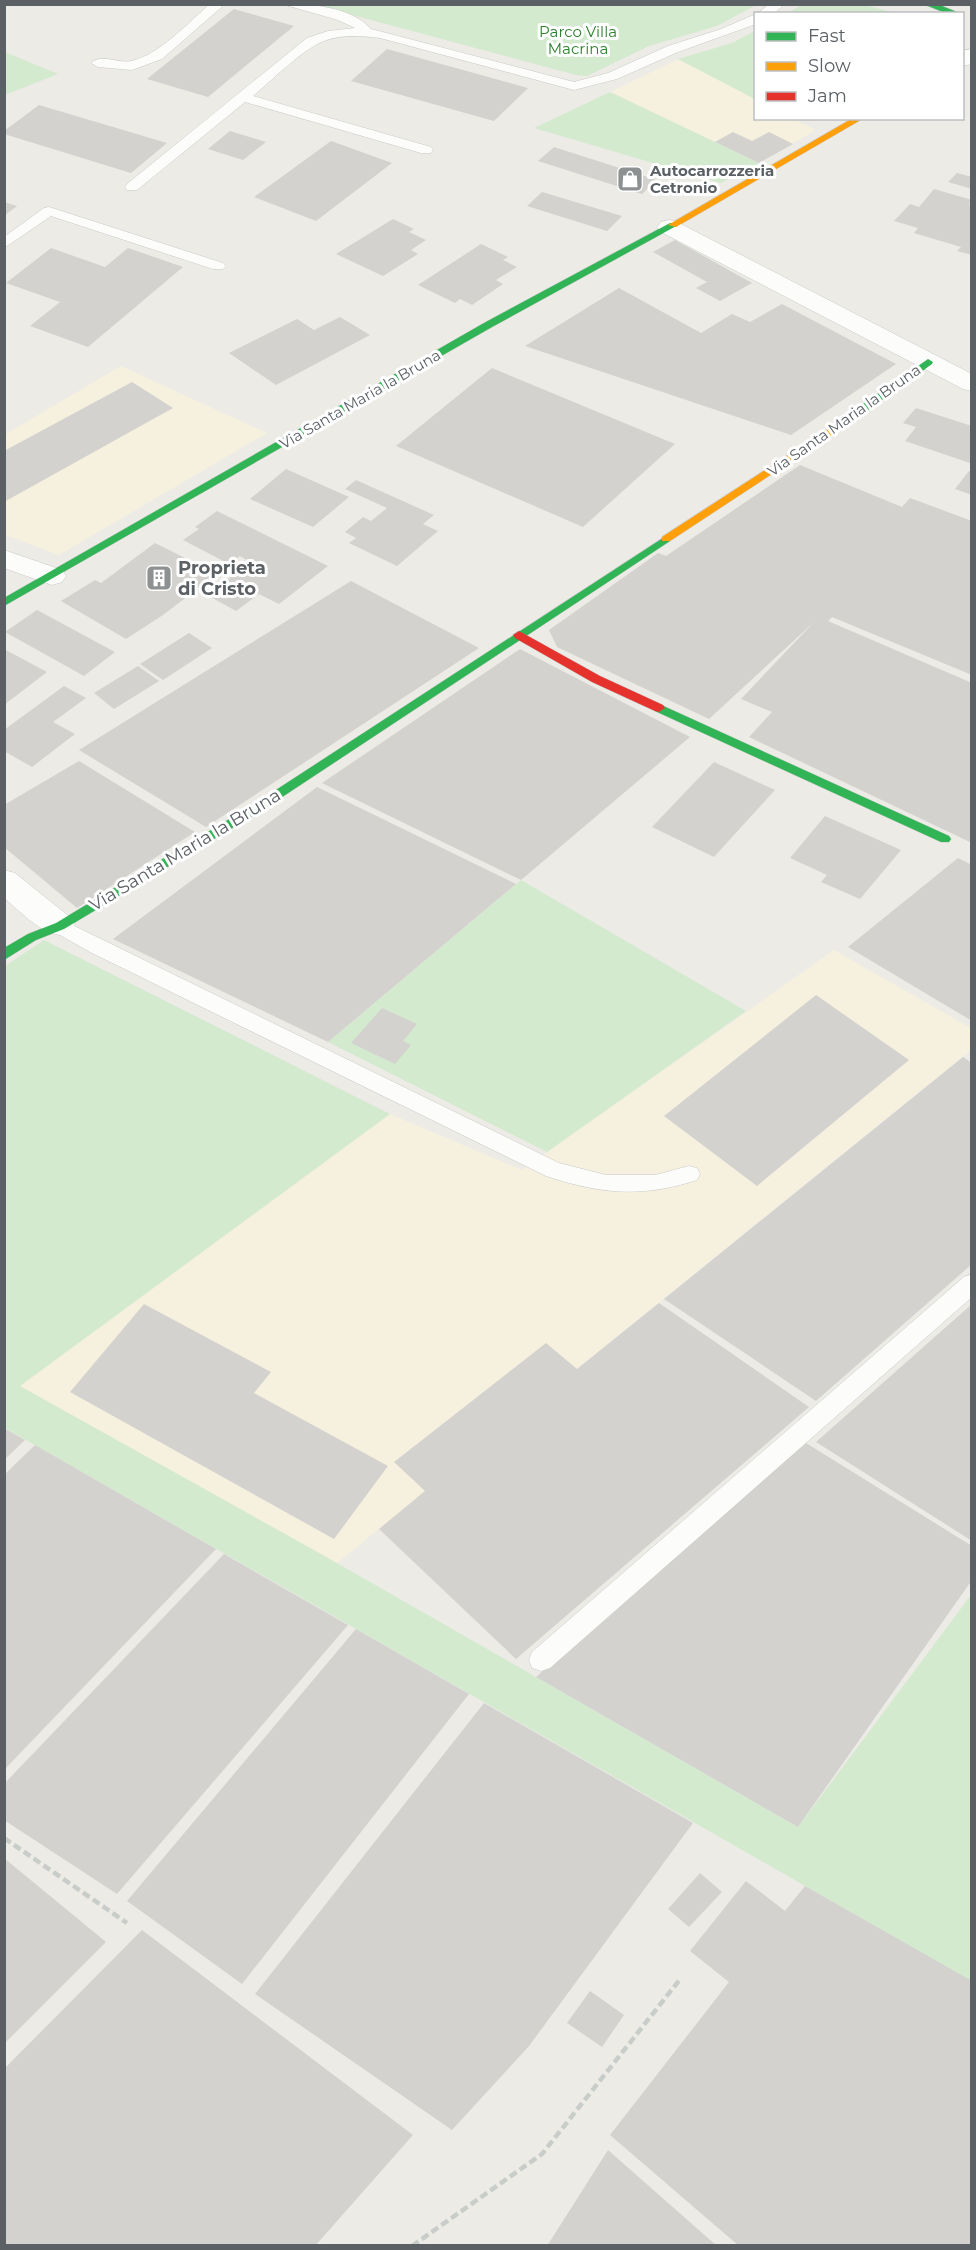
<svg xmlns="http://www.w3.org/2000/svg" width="976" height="2250" font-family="Montserrat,sans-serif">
<rect width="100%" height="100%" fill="#ecebe6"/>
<!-- commercial -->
<path fill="#f6f0de" d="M678 59 755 99 756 118 794 119 816 130 759 163 610 92Z
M121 366 267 433 59 555 5 535 4 435Z
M834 950 971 1028V1050L337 1563 19 1386 390 1114 522 1170Z"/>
<!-- green -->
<path fill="#d3eacf" d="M804 4 864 5 896 13H787Z
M315 5H756L717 26 649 46 587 76 576 75Z
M755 31V99L678 59 732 43Z
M5 52 58 74 5 95Z
M610 92 759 163 721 183 534 128Z
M521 880 746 1011 547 1152 328 1042Z
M44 940 390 1114 20 1386 337 1563 798 1827 971 1595V1981L5 1428V966Z"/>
<!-- building -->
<path fill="#d3d2cf" d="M234 9 294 26 208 97 147 79Z
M387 49 528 88 494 121 351 81Z
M39 105 167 143 131 173 4 134V131Z
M230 131 266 142 243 160 208 149Z
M733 132 752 141 769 132 793 144 759 163 715 142Z
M331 141 392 163 316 221 254 197Z
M554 147 657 180 642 194 538 161Z
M957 173 972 177V189L948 182Z
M934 189 972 200 969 205 972 206V255L957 251 961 247 914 233 918 228 894 221 910 204 919 207Z
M542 192 622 216 607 231 527 206Z
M4 202 17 206 4 216Z
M393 219 414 229 409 232 426 240 411 250 418 254 383 276 336 254Z
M675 240 752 283 720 301 696 288 707 282 653 252Z
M481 244 508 257 503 260 517 267 496 280 503 284 472 305 460 299 455 303 418 285Z
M51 248 105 267 128 248 183 267 88 347 30 326 60 302 6 283Z
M619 288 701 333 732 314 750 322 782 304 896 364 791 435 525 346Z
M340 317 370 335 276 385 229 353 297 319 314 330Z
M492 368 675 444 583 527 396 446Z
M132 382 173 408 4 502V451Z
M916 408 972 426 970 463 905 441 916 427 903 423Z
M800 465 902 507 910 498 972 521V675L832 617 828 621 972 683V843L749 737 772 712 741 699 814 622 709 719 557 647 549 630 658 553 666 556Z
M286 469 349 497 313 527 250 499Z
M969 471 972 472V495L955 489Z
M356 480 434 515 423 524 438 531 397 566 349 543 356 538 345 532 363 517 371 521 387 508 345 489Z
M217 511 328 566 279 604 259 594 236 611 207 595 250 562 240 556 229 564 183 540 199 529 195 527Z
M155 543 217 574 163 615 126 639 61 601 95 580 101 583Z
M351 581 479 648 206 827 79 750Z
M37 610 115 652 84 676 5 632Z
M189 633 212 648 163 680 140 664Z
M4 649 47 672 4 705Z
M520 649 690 737 521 880 322 783Z
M138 666 159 681 114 709 94 693Z
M64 686 86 698 53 722 75 734 32 767 4 751V730Z
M79 761 195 832 77 908 4 847V805Z
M714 762 775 790 714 857 652 827Z
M317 787 516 884 328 1042 113 939Z
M825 816 901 850 860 899 821 882 827 875 790 858Z
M958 858 972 865V1021L848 947Z
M816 995 909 1060 757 1186 664 1116Z
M382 1008 417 1024 403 1041 411 1045 395 1064 351 1043Z
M963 1057 972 1063V1264L816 1401 664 1299Z
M659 1303 809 1407 516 1659 379 1529 425 1491 394 1462 546 1343 577 1369Z
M144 1304 271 1372 254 1393 388 1466 334 1539 70 1392Z
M972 1304V1541L816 1442Z
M4 1428 25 1440 4 1460Z
M806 1443 972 1546V1580L798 1827 536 1677Z
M35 1445 216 1549 4 1770V1475Z
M224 1554 348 1625 117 1894 4 1820V1784Z
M356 1629 469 1694 242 1984 127 1901Z
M484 1703 693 1823 529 2046 452 2130 255 1994Z
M4 1858 106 1942 4 2044Z
M700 1873 722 1892 689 1927 668 1909Z
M746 1881 785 1911 805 1886 972 1981V2246H739L610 2135 729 1982 690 1951Z
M142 1930 413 2135 315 2246H4V2069Z
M590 1991 624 2015 602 2047 567 2023Z
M608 2150 717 2246H547Z"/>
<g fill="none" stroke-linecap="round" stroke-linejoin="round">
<defs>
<path id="lane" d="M210 4H225L162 59 132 70 98 67 91 63C101 53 119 64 131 61 158 56 189 22 210 4Z
M282 4C309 4 351 6 371 29L574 82 608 73 668 46 721 29 756 14V24L678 52 617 79 574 90 380 38C362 36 342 34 324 41 304 48 271 81 253 96L431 147 433 150 431 153H421L245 102 137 190H127L125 187 127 184 307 38 328 31 355 28 338 20Z
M769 4H785L773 14H757Z
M49 207 223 263 226 266 223 269H213L51 216 4 248V237L44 208Z
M60 919 559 1163 606 1175H655L689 1166 697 1168 700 1174 697 1180C642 1198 600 1194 546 1176L90 952 53 931 50 926 53 921Z
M972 1274V1297L550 1668 541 1671 532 1668 529 1660 532 1652 964 1277Z"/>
<path id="street" d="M972 49V64L962 66V51Z
M669 220 677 222 972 374V391L963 389 661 232 657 227 661 222Z
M4 550 62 570 66 576 62 582 52 585 4 568Z
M4 870 15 873 71 918 75 926 71 934C46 941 23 913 4 898Z"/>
<path id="fast" d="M923 4H937L962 14H948Z
M670 223 678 225 492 327 4 606V598L484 323Z
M928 359 933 362 932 364 857 418H849V414Z
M666 536 670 537V541L264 809 64 929 36 940 4 960V948L28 934 56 923 256 803Z
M659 704 949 836 951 839 949 842H941L655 711 653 708Z"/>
<path id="slow" d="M853 118H864L676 227 668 225Z
M853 413 858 416 857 418 670 541H662V537Z"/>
<path id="jam" d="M519 631 600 676 663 705 665 708 659 712 655 711 592 682 515 638 513 635Z"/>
</defs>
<!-- lane casing -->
<use href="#lane" stroke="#c9c9c8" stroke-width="1"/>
<!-- street casing -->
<use href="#street" stroke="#c9c9c8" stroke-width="1"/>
<!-- fast casing -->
<use href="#fast" stroke="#c7c8c7" stroke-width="1"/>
<!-- slow casing -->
<use href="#slow" stroke="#c7c8c7" stroke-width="1"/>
<!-- jam casing -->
<use href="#jam" stroke="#c7c8c7" stroke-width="1"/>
<!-- path -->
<path stroke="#c8cdca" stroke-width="4.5" stroke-dasharray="8 4" stroke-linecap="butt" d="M4 1838 127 1923
M412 2246 542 2154 681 1978"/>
<!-- lane -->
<use href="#lane" fill="#fcfcfb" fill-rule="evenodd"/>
<!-- street -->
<use href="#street" fill="#fcfcfb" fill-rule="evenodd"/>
<!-- fast -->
<use href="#fast" fill="#30b455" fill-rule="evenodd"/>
<!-- slow -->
<use href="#slow" fill="#ff9f0a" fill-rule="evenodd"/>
<!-- jam -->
<use href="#jam" fill="#e5322d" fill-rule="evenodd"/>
</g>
<!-- icons -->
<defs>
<symbol id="shop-square" viewBox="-11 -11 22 22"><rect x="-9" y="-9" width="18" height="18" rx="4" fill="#8e9192" stroke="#fff"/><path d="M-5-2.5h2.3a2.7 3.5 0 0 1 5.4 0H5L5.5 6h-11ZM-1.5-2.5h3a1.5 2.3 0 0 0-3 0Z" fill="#fff"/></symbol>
<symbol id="building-square" viewBox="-11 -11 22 22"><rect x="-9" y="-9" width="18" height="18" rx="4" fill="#8e9192" stroke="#fff"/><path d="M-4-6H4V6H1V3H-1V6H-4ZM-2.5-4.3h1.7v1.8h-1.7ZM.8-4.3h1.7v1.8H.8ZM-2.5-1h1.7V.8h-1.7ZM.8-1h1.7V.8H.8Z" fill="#fff"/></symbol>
</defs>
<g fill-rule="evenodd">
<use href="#shop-square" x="615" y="164" width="30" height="30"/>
<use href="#building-square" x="144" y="563" width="30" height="30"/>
</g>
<g text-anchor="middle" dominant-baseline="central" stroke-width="6" stroke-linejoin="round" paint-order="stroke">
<!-- far-park labels -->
<g font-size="15" fill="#2d822e" stroke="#fff">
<text x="578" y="31">Parco Villa<tspan x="578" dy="17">Macrina</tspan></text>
</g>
<!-- far-poi labels -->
<g font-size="15" font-weight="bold" fill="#5b6065" stroke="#fff" text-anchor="start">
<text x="650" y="170">Autocarrozzeria<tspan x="650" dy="17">Cetronio</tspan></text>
</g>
<!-- far-street labels -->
<g font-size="15" fill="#5b6065" stroke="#fff">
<text transform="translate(360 399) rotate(-30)">Via Santa Maria la Bruna</text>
<text transform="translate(844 420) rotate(-35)">Via Santa Maria la Bruna</text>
</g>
<!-- poi labels -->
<g font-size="18" font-weight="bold" fill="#5b6065" stroke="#fff" text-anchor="start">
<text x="178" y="568">Proprieta<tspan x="178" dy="21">di Cristo</tspan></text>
</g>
<!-- street labels -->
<g font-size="18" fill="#5b6065" stroke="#fff">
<text transform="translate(185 850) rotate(-31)">Via Santa Maria la Bruna</text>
</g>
</g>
<!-- border -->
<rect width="976" height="2250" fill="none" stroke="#5b6065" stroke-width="12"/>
<!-- legend -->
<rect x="754" y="12" width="210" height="108" fill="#ffffff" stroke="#bdbfc1" stroke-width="1.5"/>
<rect x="766" y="32" width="30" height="9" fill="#30b455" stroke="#bdbfc1" stroke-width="1.5"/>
<text x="808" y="42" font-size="18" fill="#5b6065">Fast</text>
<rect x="766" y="62" width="30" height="9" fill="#ff9f0a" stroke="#bdbfc1" stroke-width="1.5"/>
<text x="808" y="72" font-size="18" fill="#5b6065">Slow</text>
<rect x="766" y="92" width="30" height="9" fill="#e5322d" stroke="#bdbfc1" stroke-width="1.5"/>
<text x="808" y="102" font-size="18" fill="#5b6065">Jam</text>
</svg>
